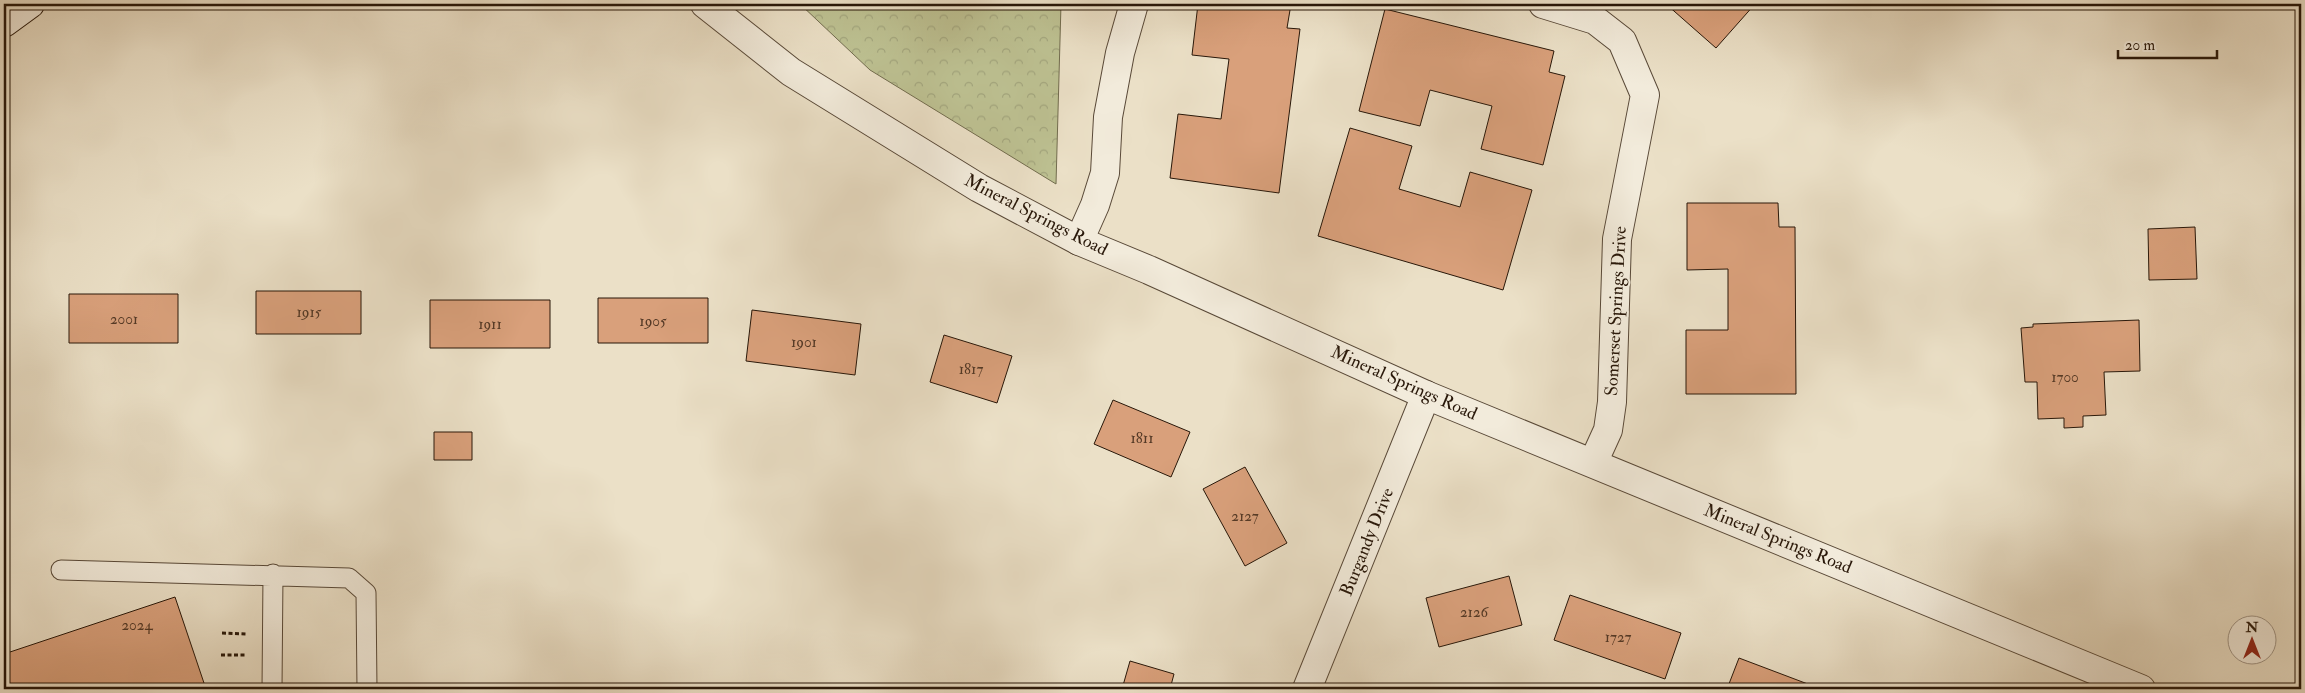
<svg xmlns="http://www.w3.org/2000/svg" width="2305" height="693" font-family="'IM FELL Double Pica',serif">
<defs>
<pattern id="forest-crowns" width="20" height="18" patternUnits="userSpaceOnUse" patternTransform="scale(1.25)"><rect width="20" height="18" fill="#bdc192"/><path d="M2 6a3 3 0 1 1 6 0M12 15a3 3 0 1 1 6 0" fill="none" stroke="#a2a57d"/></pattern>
</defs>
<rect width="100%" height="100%" fill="#ebe0c7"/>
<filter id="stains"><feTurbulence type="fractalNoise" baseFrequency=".004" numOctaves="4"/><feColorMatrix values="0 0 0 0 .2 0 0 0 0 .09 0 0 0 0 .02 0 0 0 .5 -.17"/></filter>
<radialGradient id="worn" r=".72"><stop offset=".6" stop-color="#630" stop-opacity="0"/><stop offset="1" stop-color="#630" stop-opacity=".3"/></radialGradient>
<!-- forest -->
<path fill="url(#forest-crowns)" stroke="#726c4e" d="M800 4H1061L1056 184 870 70Z"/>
<!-- building -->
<path fill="#d9a07b" stroke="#281709" d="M1198 4H1291L1287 28 1300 29 1279 193 1170 178 1178 114 1221 119 1229 59 1192 55Z
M1666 4H1755L1716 48Z
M1385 9 1554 51 1549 72 1565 76 1543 165 1481 149 1492 106 1430 90 1420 126 1359 111Z
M1350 128 1412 146 1399 189 1460 207 1470 172 1532 190 1503 290 1318 236Z
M1687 203H1778L1779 227H1795L1796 394H1686V330H1728V269L1687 270Z
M2195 227 2197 279 2149 280 2148 229Z
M256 291H361V334H256Z
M69 294H178V343H69Z
M598 298H708V343H598Z
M430 300H550V348H430Z
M752 310 861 324 855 375 746 361Z
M2139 320 2140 371 2104 372 2106 415 2083 416V427L2064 428V418L2038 419 2037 382H2025L2021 328 2033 327V324Z
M944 335 1012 356 997 403 930 382Z
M1113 400 1190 432 1171 477 1094 444Z
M434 432H472V460H434Z
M1245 467 1287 543 1245 566 1203 489Z
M1509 576 1522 625 1439 647 1426 598Z
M1570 595 1681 633 1665 679 1554 640Z
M175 597 206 689H4V654Z
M1739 658 1821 689H1727Z
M1130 661 1174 674 1170 689H1122Z"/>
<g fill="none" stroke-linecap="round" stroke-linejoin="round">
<defs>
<path id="service" d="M61 570 349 578 366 593 367 689
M272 689 273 574"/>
<path id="minor" d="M1543 4 1595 20 1622 41 1645 95 1617 239 1612 402 1608 430 1593 463
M1079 241 1095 205 1105 173 1108 117 1120 53 1134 4
M1307 689 1426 395"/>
<path id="tertiary" d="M705 4 791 72 979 188 1079 241 1149 270 1426 395 2141 689"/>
<path id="secondary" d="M4 23 30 4"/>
</defs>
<!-- service casing -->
<use href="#service" stroke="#594938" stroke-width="21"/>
<!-- minor casing -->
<use href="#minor" stroke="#594938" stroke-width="30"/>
<!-- tertiary casing -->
<use href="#tertiary" stroke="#594938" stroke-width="30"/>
<!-- secondary casing -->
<use href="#secondary" stroke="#281709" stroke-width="30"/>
<!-- path -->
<path stroke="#281709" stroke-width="3" stroke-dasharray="4 2.5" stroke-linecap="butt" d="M222 633 246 634
M221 655H246
M221 686 245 685"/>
<!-- service -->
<use href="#service" stroke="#f2ebdb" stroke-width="19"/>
<!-- minor -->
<use href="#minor" stroke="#f2ebdb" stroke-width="28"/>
<!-- tertiary -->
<use href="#tertiary" stroke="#f2ebdb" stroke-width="28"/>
<!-- secondary -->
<use href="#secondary" stroke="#f2ebdb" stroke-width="28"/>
</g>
<g text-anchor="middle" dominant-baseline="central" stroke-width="4" stroke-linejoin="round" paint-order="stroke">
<!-- number labels -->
<g font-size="15" fill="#543926">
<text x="309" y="312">1915</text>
<text x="124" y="319">2001</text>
<text x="653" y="321">1905</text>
<text x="490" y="324">1911</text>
<text x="804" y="342">1901</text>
<text x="971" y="369">1817</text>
<text x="2065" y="377">1700</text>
<text x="1142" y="438">1811</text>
<text x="1245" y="516">2127</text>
<text x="1474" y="612">2126</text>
<text x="137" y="625">2024</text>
<text x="1618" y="637">1727</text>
</g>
<!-- street labels -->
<g font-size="18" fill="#281709" stroke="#f2ebdb">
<text transform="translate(1036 215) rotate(27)">Mineral Springs Road</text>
<text transform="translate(1616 311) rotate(-87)">Somerset Springs Drive</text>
<text transform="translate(1404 383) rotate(24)">Mineral Springs Road</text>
<text transform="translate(1778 539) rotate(22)">Mineral Springs Road</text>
<text transform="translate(1367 542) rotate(-68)">Burgandy Drive</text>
</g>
</g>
<!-- margin -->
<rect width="2305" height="693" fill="none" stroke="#ebe0c7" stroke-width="20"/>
<rect x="5" y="5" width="2295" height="683" fill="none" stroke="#281709" stroke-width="2.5"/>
<rect x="10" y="10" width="2285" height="673" fill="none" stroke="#281709"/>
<!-- north arrow -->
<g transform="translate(2252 640)"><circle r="24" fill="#f2ebdb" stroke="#a19687"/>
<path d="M0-4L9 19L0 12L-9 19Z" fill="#8f2418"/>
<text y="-8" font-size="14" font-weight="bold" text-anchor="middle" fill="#281709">N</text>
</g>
<!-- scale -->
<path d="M2118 50v8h99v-8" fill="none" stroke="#281709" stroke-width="2.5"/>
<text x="2125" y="50" font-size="15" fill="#281709" stroke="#f2ebdb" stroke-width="4" paint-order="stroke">20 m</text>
<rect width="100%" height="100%" filter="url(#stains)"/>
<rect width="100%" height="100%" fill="url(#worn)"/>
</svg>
